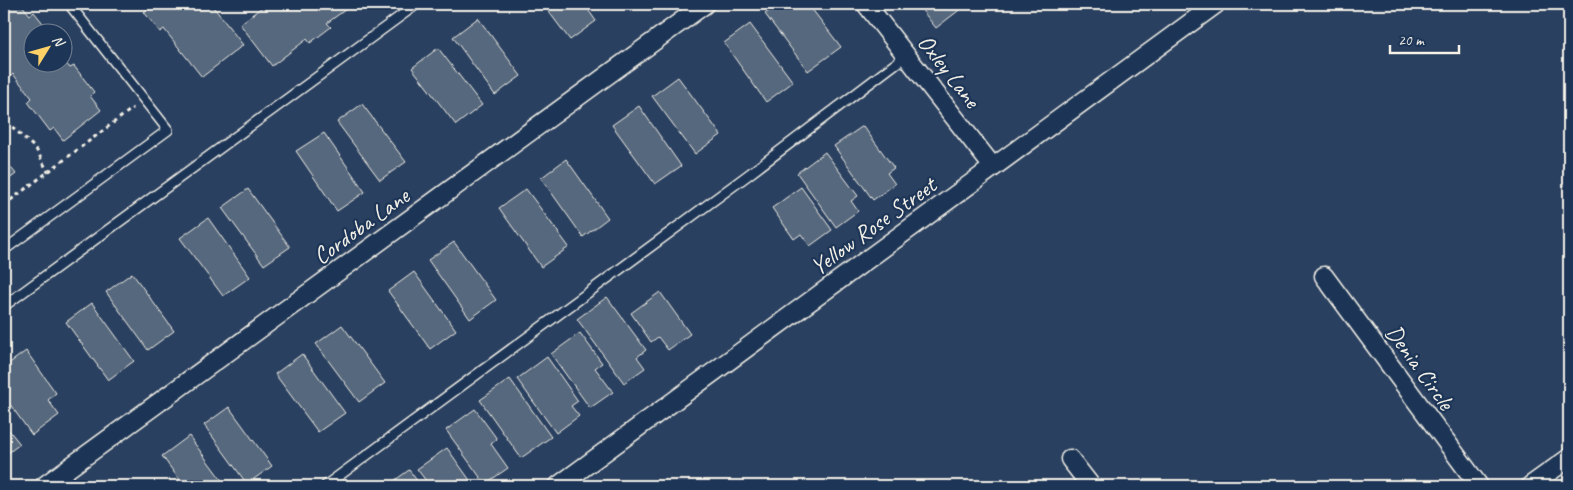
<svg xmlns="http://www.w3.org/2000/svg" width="1573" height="490" font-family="Caveat,sans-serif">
<rect width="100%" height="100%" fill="#2a4060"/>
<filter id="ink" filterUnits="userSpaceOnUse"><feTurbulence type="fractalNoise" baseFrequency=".02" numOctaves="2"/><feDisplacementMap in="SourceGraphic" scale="10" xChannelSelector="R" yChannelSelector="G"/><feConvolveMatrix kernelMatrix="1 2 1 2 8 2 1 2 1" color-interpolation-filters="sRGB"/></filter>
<g filter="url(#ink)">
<!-- building -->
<path fill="#56677d" stroke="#f4f1e8" d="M4 4H21L30 15 34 12 50 32H32V62H62V59L70 68 74 66 94 92 90 96 101 110 63 140 54 128 50 131 28 102 32 98 13 74 9 78 4 72Z
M143 4H211L243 45 202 77 164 29 160 32 144 12 147 9Z
M266 4H353L327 23 331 27 310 43 307 39 272 66 240 24Z
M543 4H584L596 21 570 40Z
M778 4H808L841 47 808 71 765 14Z
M917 4H967L936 28Z
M478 18 521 76 495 95 453 37Z
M750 24 793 82 766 102 724 43Z
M438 48 482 105 456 125 412 68Z
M678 77 721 135 695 154 652 96Z
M362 104 406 162 380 180 337 122Z
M639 106 681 166 655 184 612 125Z
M863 126 894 168 887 173 895 184 873 200 834 146Z
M324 133 365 192 337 211 296 151Z
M4 149 9 156 4 159 16 174 4 183Z
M825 152 858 196 851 201 858 211 836 227 797 173Z
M566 159 608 218 583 237 541 178Z
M801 187 832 230 810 246 801 234 794 239 772 208Z
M248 189 290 247 264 265 222 208Z
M526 189 569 247 541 267 499 208Z
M208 218 250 277 223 296 180 238Z
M454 242 496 300 470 319 428 260Z
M414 272 456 330 430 349 388 291Z
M132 273 174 331 148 350 106 292Z
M660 292 690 334 668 350 658 337 651 342 631 313Z
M607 297 646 350 637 357 645 368 624 383 577 319Z
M92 303 134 361 108 380 66 322Z
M342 325 385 383 359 402 316 344Z
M580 333 602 363 595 368 613 392 590 408 551 354Z
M26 351 56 393 48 400 59 415 32 435 4 396V367Z
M302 354 345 413 318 432 275 374Z
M547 357 578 401 571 406 579 416 556 433 517 379Z
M510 379 551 437 521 458 480 400Z
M229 407 272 466 247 484 204 425Z
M475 409 497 439 491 444 508 468 485 484 446 430Z
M4 424 20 444 4 456Z
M189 436 226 486H184L162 456Z
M447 448 474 486H430L417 469Z
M409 470 421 486H387Z"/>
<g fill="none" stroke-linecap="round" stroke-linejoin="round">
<defs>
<path id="lane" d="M4 250 168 130 69 4
M4 306 417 4
M325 486 748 175 907 55"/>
<path id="street" d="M866 4 993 167
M1324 276 1479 486
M1070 459 1091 486
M44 486 705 4
M558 486 1216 4
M1530 486 1569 458"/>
</defs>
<!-- lane casing -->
<use href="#lane" stroke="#f4f1e8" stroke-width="12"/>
<!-- street casing -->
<use href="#street" stroke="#f4f1e8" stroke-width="21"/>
<!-- path -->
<path stroke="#f4f1e8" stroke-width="3" stroke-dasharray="4 4" stroke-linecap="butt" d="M4 114 6 121 36 149 48 172
M4 205 133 108"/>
<!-- lane -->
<use href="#lane" stroke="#1d3557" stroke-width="9"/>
<!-- street -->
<use href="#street" stroke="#1d3557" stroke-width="18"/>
</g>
</g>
<g text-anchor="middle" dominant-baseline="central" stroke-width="4.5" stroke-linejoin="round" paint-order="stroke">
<!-- street labels -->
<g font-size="24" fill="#f4f1e8" stroke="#1d3557">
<text transform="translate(949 71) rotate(52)">Oxley Lane</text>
<text transform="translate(361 226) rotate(-36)">Cordoba Lane</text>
<text transform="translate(873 226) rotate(-36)">Yellow Rose Street</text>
<text transform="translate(1420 367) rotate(54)">Denia Circle</text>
</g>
</g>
<!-- margin -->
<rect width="1573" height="490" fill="none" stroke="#1d3557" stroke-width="20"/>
<rect x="10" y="10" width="1553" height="470" fill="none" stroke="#f4f1e8" stroke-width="2" filter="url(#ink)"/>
<!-- north arrow -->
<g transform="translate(48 48) rotate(53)"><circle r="24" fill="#1d3557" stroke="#738091"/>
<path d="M0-4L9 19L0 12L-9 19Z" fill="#ffd166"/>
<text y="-8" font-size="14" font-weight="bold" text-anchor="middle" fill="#f4f1e8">N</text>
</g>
<!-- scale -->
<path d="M1390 45v8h69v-8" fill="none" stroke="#f4f1e8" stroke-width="2.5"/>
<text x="1398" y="45" font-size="15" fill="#f4f1e8" stroke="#1d3557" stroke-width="4" paint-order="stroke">20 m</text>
</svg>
